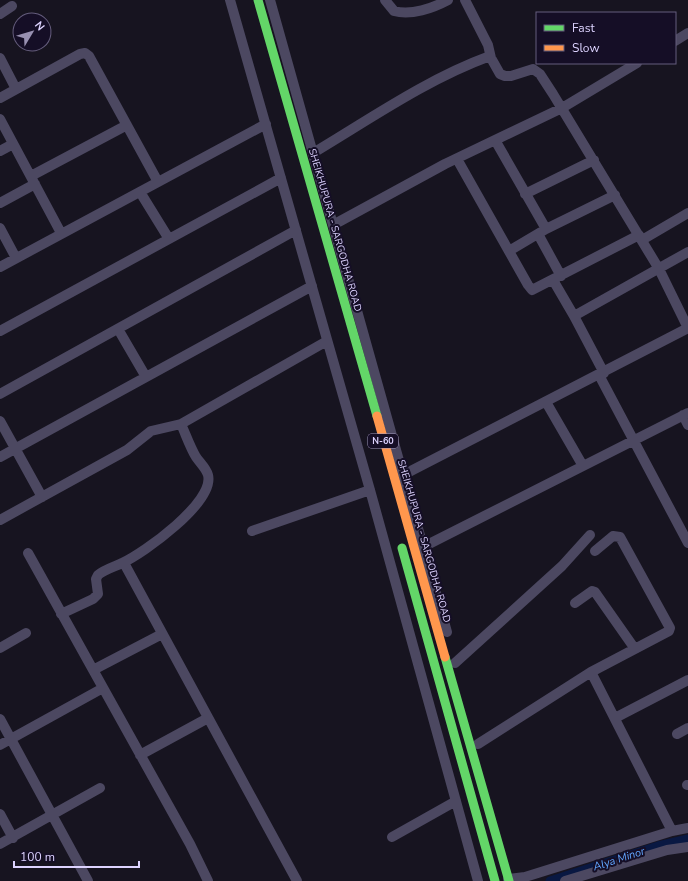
<svg xmlns="http://www.w3.org/2000/svg" width="688" height="881" font-family="'Nunito Sans',sans-serif">
<rect width="100%" height="100%" fill="#171420"/>
<g fill="none" stroke-linecap="round" stroke-linejoin="round">
<!-- canal -->
<path stroke="#091842" stroke-width="9" d="M550 881 658 846 688 839"/>
<!-- street -->
<path stroke="#4c4861" stroke-width="10" d="M230 0 370 490 478 881
M270 0 447 632
M385 0 394 11C411 16 433 8 448 0
M465 0 488 45 491 58 500 74 505 76H511L533 69 540 74 553 94 659 269 688 328
M0 14 12 6
M675 41 688 33
M0 58 16 89
M0 98 80 54 85 53 89 56 158 182
M0 119 61 233
M495 140 546 229
M0 151 13 144
M313 153C370 119 427 79 490 56
M457 159 528 285 532 290 639 235
M31 176 127 125
M140 192 169 239
M525 194 594 160
M0 203 35 184
M333 225 445 164 562 108 637 63
M0 228 16 258
M538 234 561 276
M642 240 688 213
M509 251 546 229 615 195
M0 267 266 124
M553 280 574 316 604 373
M574 316 688 252
M118 329 146 377
M0 331 281 178
M599 375 688 543
M0 394 296 230
M546 402 583 466
M683 415 688 425
M0 421 42 497
M0 457 312 286
M403 475 688 328
M0 520 127 450 151 431 181 424 327 341
M252 531 370 490
M423 547 688 413
M28 553 190 844 208 881
M124 563 297 881
M575 603 592 591 595 592 635 649
M61 614 93 599 98 594 96 579 98 575C105 569 114 567 122 563 144 553 215 502 208 475 206 468 200 463 196 457 190 447 186 435 181 424
M0 648 26 633
M455 663 562 566 590 535
M93 670 162 634
M591 672 672 831
M615 718 688 680
M0 719 88 881
M677 734 688 728
M478 744 591 672 669 631 670 628 620 537 613 536 595 551
M0 745 103 688
M140 755 208 718
M687 785H688
M0 814 13 838
M392 837 456 801
M0 844 100 788
M508 879 525 877 672 831 688 828
M565 881 667 850 688 847"/>
<!-- fast -->
<path stroke="#63d668" stroke-width="9" d="M258 0 377 416
M402 548 495 881
M445 657 509 881"/>
<!-- slow -->
<path stroke="#ff974d" stroke-width="9" d="M377 416 445 657"/>
</g>
<g text-anchor="middle" dominant-baseline="central" stroke-width="4" stroke-linejoin="round" paint-order="stroke">
<!-- shield labels -->
<rect fill="#150e26" stroke="#a198be" stroke-width="1" x="368" y="434" width="30" height="14" rx="3"/>
<g font-size="9" font-weight="bold" fill="#ddd3ff">
<text x="383" y="441">N-60</text>
</g>
<!-- street labels -->
<g font-size="10" fill="#ddd3ff" stroke="#150e26">
<text transform="translate(335 230) rotate(74)">SHEIKHUPURA - SARGODHA ROAD</text>
<text transform="translate(424 541) rotate(74)">SHEIKHUPURA - SARGODHA ROAD</text>
</g>
<!-- water labels -->
<g font-size="11" font-style="italic" fill="#61a6ff" stroke="#150e26">
<text transform="translate(619 859) rotate(-18)">Alya Minor</text>
</g>
</g>
<!-- legend -->
<rect x="536" y="12" width="140" height="52" fill="#150e26" stroke="#655d7d"/>
<rect x="544" y="25" width="20" height="6" fill="#63d668" stroke="#655d7d"/>
<text x="572" y="32" font-size="12" fill="#ddd3ff">Fast</text>
<rect x="544" y="45" width="20" height="6" fill="#ff974d" stroke="#655d7d"/>
<text x="572" y="52" font-size="12" fill="#ddd3ff">Slow</text>
<!-- north arrow -->
<g transform="translate(32 32) rotate(52)"><circle r="19" fill="#150e26" stroke="#655d7d"/>
<path d="M0-3L7 15L0 10L-7 15Z" fill="#9890b1"/>
<text y="-6" font-size="11" font-weight="bold" text-anchor="middle" fill="#ddd3ff">N</text>
</g>
<!-- scale -->
<path d="M14 861v6h125v-6" fill="none" stroke="#ddd3ff" stroke-width="2"/>
<text x="20" y="861" font-size="12" fill="#ddd3ff" stroke="#150e26" stroke-width="3" paint-order="stroke">100 m</text>
</svg>
